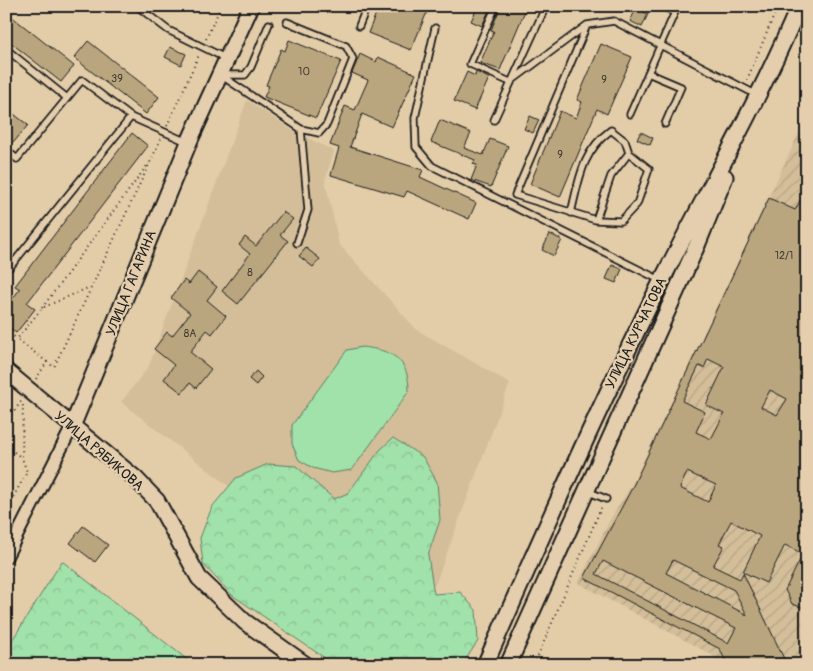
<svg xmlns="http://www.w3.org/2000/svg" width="813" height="671" font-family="Pangolin,sans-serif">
<defs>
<pattern id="industrial-furrows" width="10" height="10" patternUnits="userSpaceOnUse" patternTransform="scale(1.25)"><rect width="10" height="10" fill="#d3be99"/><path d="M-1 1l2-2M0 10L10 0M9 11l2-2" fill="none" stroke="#b5a383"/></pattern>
<pattern id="forest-crowns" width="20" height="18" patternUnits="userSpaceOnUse" patternTransform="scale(1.25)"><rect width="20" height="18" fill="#a1e1aa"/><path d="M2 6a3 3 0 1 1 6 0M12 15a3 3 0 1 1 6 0" fill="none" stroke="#8ac092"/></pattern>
</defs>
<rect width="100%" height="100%" fill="#e3cda9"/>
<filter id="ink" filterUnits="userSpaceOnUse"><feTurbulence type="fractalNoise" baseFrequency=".02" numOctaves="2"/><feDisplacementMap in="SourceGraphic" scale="10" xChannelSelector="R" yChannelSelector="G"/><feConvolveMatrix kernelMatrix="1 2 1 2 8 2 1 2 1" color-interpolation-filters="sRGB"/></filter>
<g filter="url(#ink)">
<!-- built -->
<path fill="#d3be99" d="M247 100 292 130 334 151 325 180 339 244 417 330 510 383 435 585 258 509 121 402 149 366Z"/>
<!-- industrial -->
<path fill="url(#industrial-furrows)" d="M807 116V665H718L712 655 578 583 611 518 634 481Z"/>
<!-- grass -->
<path fill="#a1e1aa" stroke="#5e7e63" d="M362 347C391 350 409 358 409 391L352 470 332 473 313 468 299 460 292 444V425L347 350Z"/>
<!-- forest -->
<path fill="url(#forest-crowns)" stroke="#5e7e63" d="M393 438 423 457 437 482 440 520 428 555 434 594 460 592 476 610 478 641 462 665H335L232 595 203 564 200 538 212 507 236 478 268 464 296 466 334 499 348 493 380 450Z
M62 561 194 665H6V650Z"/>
<!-- building -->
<path fill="#baa67e" stroke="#1c1c1c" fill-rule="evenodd" d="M379 6H412L427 12 411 50 368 33Z
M478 6H491L482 26 471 21Z
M501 6H527L500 70 480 63 494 31 491 30Z
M636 9 648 14 642 27 630 21Z
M6 12 74 66 61 82 6 39Z
M289 40 341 61 316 118 264 97 269 86 266 85 281 49 285 51Z
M88 41 159 97 146 114 74 58Z
M601 44 632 57 607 114 597 109 560 197 530 184 560 111 576 118 582 102 577 100Z
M170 47 186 54 181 65 165 57Z
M360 54 376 62 378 57 416 74 392 127 362 114 350 147 423 170 420 177 476 203 469 219 407 191 404 197 331 175 339 148 330 145 345 106 355 110 368 80 352 73Z
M467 72 475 76 476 72 489 78 475 110 454 101Z
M6 108 28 125 14 142 6 135Z
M530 116 539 120 533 133 524 129Z
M440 120 471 133 464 148 483 155 490 139 508 146 491 187 471 180 477 165 473 164 475 160 431 142Z
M641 132 653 138 650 145 637 139Z
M132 133 148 146 27 303 35 309 16 333 6 325V307L20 289 15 286Z
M807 189V609L792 604 785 590 803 554 785 545 766 583 743 572 760 536 731 521 719 544 724 546 713 566 740 579 743 573 787 665H727L720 649 584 578 632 488 769 198 795 210ZM708 359 724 367 706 405 724 414 711 439 696 432 705 412 682 401 699 366 704 368ZM770 390 787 399 777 415 761 407ZM687 472 716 485 708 502 680 488ZM673 560 734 590 747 615 666 573ZM603 561 736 628 728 643 596 574Z
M283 212 293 219 280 235 288 241 238 304 222 291 250 254 239 245 245 237 256 246Z
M550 234 562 240 554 256 542 250Z
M306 248 320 259 313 267 299 256Z
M612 265 622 269 616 283 606 279Z
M198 272 217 287 207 300 226 316 212 334 207 330 190 352 211 369 196 388 190 383 182 393 164 379 174 365 154 349 167 332 172 336 190 313 171 298 184 280 189 284Z
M256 371 262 377 256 385 249 379Z
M83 526 108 545 95 562 70 543Z"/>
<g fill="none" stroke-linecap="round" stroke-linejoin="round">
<defs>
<path id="lane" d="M137 6 168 30 225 58
M496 6 470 64 510 82
M587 25 515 195 596 220 621 221 637 204 649 169 629 153 611 176 596 220
M359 26 367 6
M435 28 415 118 416 147 432 166 660 280
M6 49 67 98
M648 73 681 87 665 124
M222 75H245L251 67 269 24
M222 76 301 129 319 133 327 124 353 59 346 46 287 22
M510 82 587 25 614 21 757 95
M630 114 675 12 661 6
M494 120 546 6
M6 150 17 159 82 80 131 117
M571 213C579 180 582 151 611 130L625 141 629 153
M297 243 308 210 301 129
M6 264 10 267 131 117 187 142
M587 491 606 499"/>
<path id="street" d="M6 557 72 427"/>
<path id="secondary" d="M6 371 135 478 157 501 199 578 245 622 306 665
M72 427 189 142 251 6
M485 665C542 536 599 406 662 280 708 189 759 101 799 6
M508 665 698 243 725 177"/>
</defs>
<!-- lane casing -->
<use href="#lane" stroke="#1c1c1c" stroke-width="9"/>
<!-- street casing -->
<use href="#street" stroke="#1c1c1c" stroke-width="15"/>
<!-- secondary casing -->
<use href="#secondary" stroke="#1c1c1c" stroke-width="19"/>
<!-- path -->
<path stroke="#1c1c1c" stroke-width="2" stroke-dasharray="1 4" stroke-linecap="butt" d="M206 39 221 6
M747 80 778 6
M167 126 199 55
M42 308 149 163
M6 330 17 339
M47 362 17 339 42 308 90 287
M36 379 47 362 54 367 161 139
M6 423 22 400
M6 446 22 458
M6 510 27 472 22 458 23 402
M534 665 602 506"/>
<!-- lane -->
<use href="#lane" stroke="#e4cead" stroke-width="5.5"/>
<!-- street -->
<use href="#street" stroke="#e4cead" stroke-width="11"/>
<!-- secondary -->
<use href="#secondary" stroke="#e4cead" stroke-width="15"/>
</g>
</g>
<g text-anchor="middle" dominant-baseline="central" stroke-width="4.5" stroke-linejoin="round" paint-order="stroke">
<!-- number labels -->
<g font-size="11" fill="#443e34">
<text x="304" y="71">10</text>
<text x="117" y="78">39</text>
<text x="604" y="79">9</text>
<text x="560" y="154">9</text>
<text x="784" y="255">12/1</text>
<text x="250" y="272">8</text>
<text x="190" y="333">8А</text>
</g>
<!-- street labels -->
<g font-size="14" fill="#1c1c1c" stroke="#e4cead">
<text transform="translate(131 283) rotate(-68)">УЛИЦА ГАГАРИНА</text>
<text transform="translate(636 333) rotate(-64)">УЛИЦА КУРЧАТОВА</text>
<text transform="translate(99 451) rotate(41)">УЛИЦА РЯБИКОВА</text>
</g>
</g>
<!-- margin -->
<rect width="813" height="671" fill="none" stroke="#e4cead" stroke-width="25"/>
<rect x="12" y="12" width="788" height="646" fill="none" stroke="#1c1c1c" stroke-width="2" filter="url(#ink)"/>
</svg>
